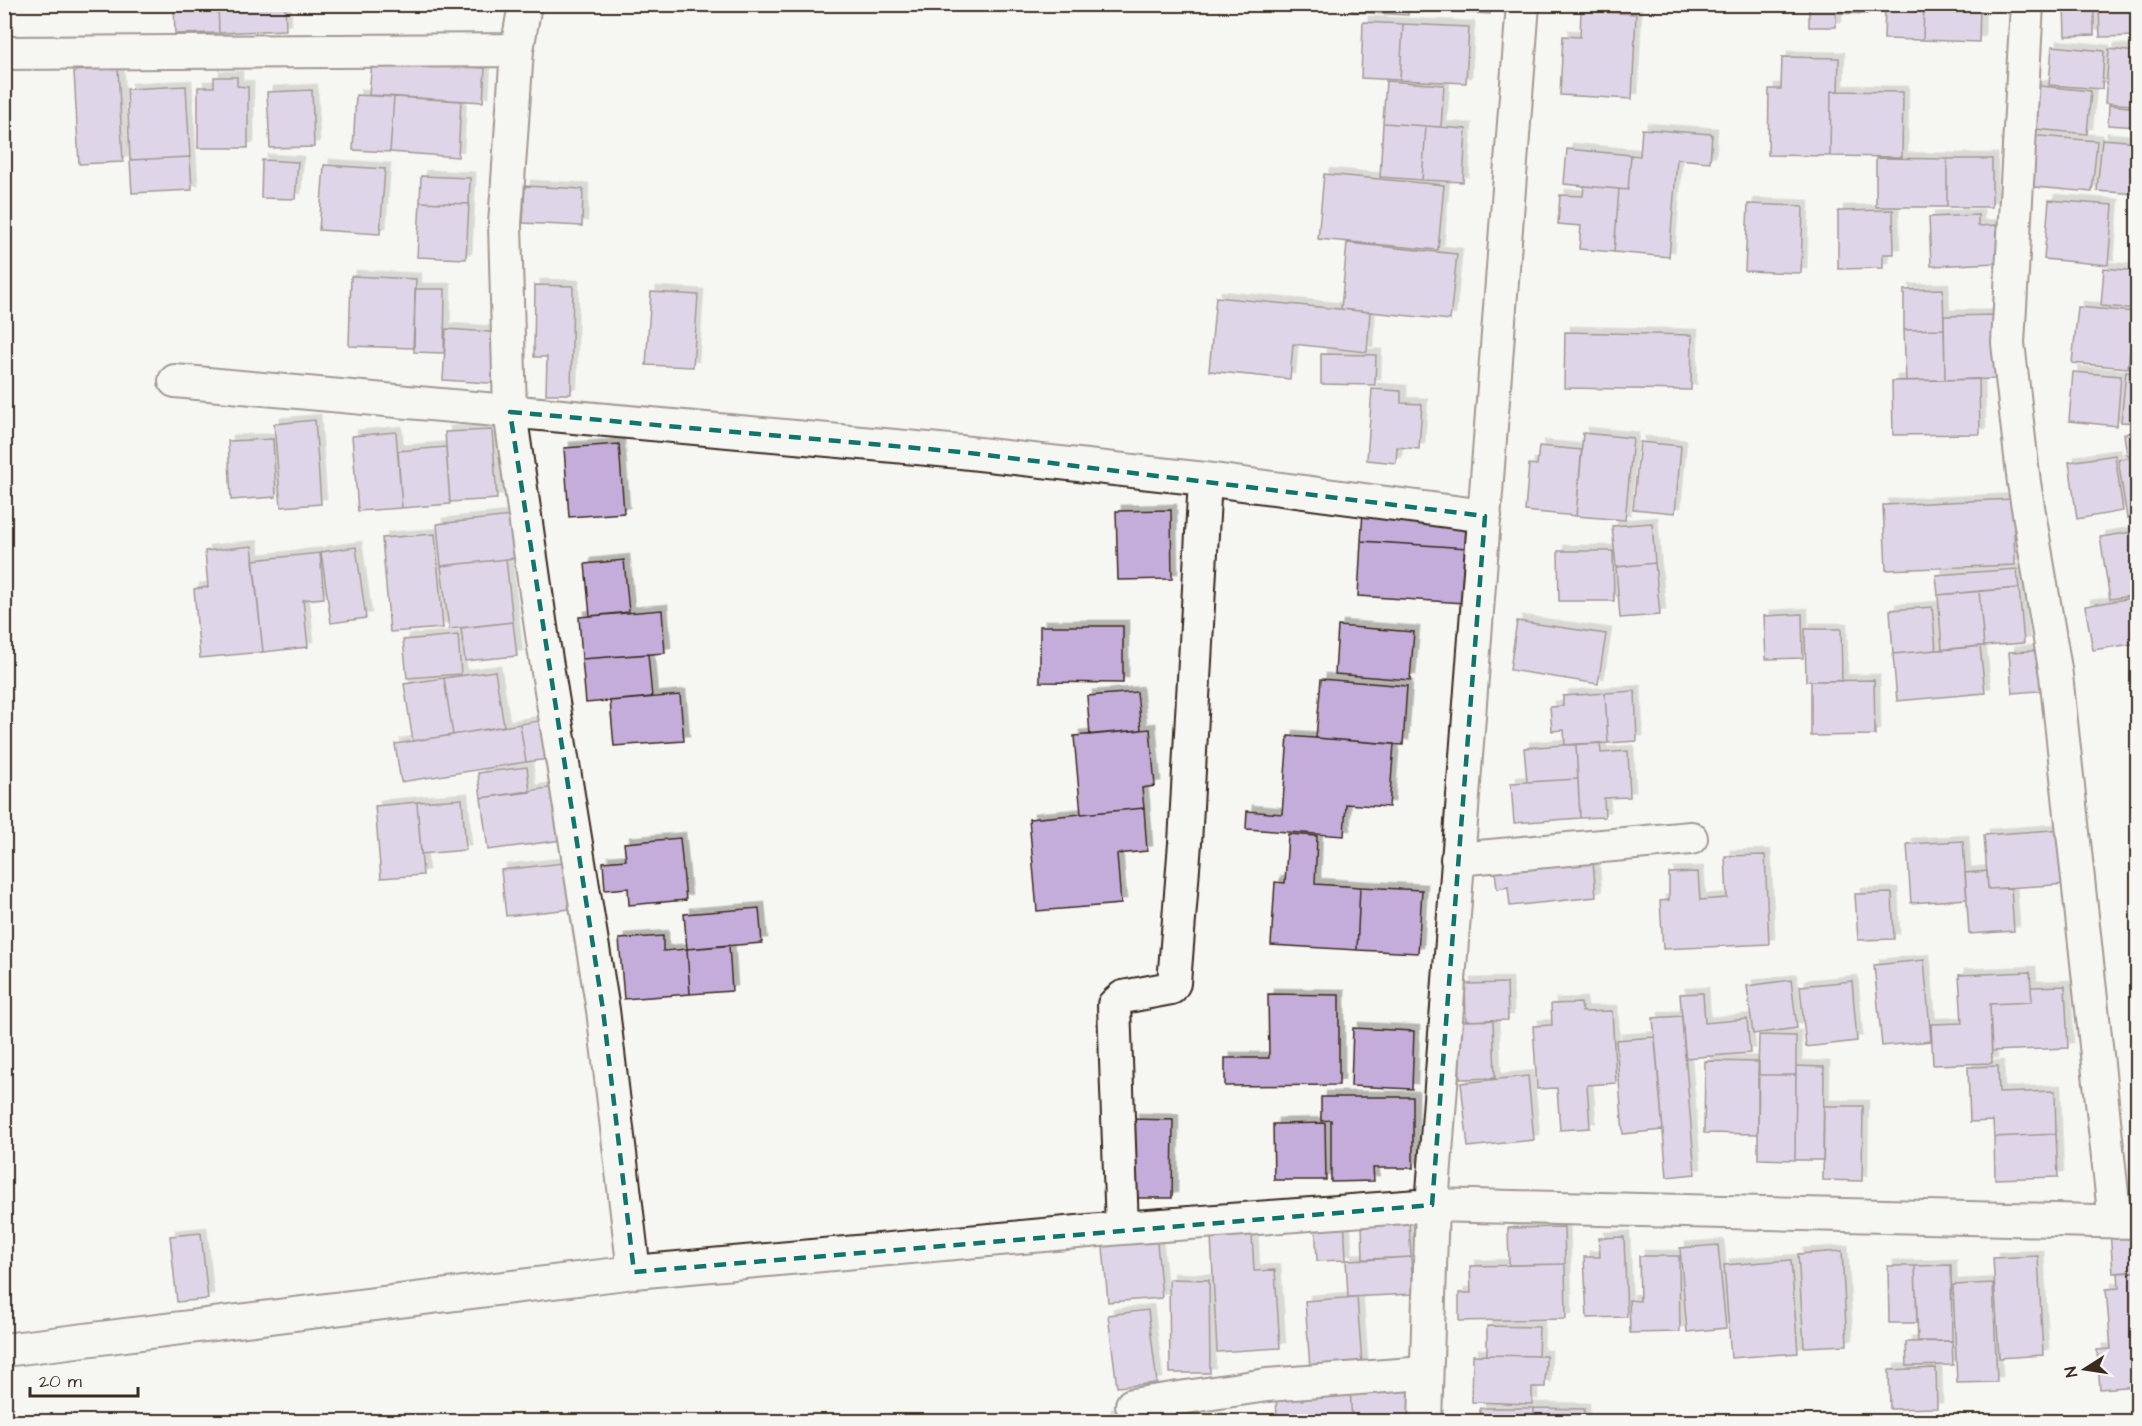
<svg xmlns="http://www.w3.org/2000/svg" width="2142" height="1426" font-family="'Architects Daughter',sans-serif">
<defs>
<filter id="shadow"><feDropShadow dx="5.5" dy="-5.5" stdDeviation="0" flood-color="#0004"/></filter>
</defs>
<rect width="100%" height="100%" fill="#f6f6f2"/>
<filter id="ink" filterUnits="userSpaceOnUse"><feTurbulence type="fractalNoise" baseFrequency=".0167" numOctaves="2"/><feDisplacementMap in="SourceGraphic" scale="12" xChannelSelector="R" yChannelSelector="G"/><feConvolveMatrix kernelMatrix="1 2 1 2 8 2 1 2 1" color-interpolation-filters="sRGB"/></filter>
<g filter="url(#ink)">
<!-- building -->
<path fill="#c4addb" stroke="#3b2a1e" stroke-width="1.5" filter="url(#shadow)" d="M174 4H218L219 33 175 34Z
M218 4H285L286 30 219 33Z
M365 4H411V10L365 9Z
M411 4H470V11L411 10Z
M1352 4H1408V15L1352 12Z
M1429 4H1490V14L1428 10Z
M1809 4H1867V14L1836 13V27H1809Z
M1885 4H1924L1923 40 1884 39Z
M1924 4H1980L1979 42 1923 40Z
M2064 4H2094V35L2065 36Z
M2099 4H2138V36L2100 37Z
M1581 11 1636 14 1632 99 1560 95 1563 36 1580 37Z
M1363 22 1403 24 1400 80 1361 78Z
M1403 24 1469 27 1466 83 1400 80Z
M2052 46 2104 51 2102 89 2049 85Z
M2109 49 2136 52 2132 105 2105 103Z
M1782 57 1839 58 1838 91H1831L1830 156 1768 155 1769 89H1781Z
M372 61 485 68 483 102 369 95Z
M118 68 123 162 79 164 74 71Z
M214 77H237V86L248 87V148H198V87H214Z
M1386 81 1444 85 1441 127 1383 123Z
M2030 85 2091 91 2087 134 2026 128Z
M186 86 190 157 130 160 127 89Z
M312 90 314 147 270 148 267 92Z
M1831 91 1903 92 1902 157 1830 156Z
M356 95 394 97 390 152 353 150Z
M394 97 461 101 458 157 390 152Z
M2109 105 2138 108V127L2108 125Z
M1383 123 1426 126 1422 180 1380 177Z
M1426 126 1466 129 1463 182 1422 180Z
M1642 129 1712 134 1710 162 1677 159 1669 257 1614 252 1619 189 1628 190 1631 155 1640 156Z
M2028 135 2097 141 2092 192 2023 186Z
M2102 139 2138 142V194L2097 191Z
M1567 149 1631 155 1628 190 1564 184Z
M190 157 192 190 132 193 130 160Z
M1876 158 1947 159V207H1876Z
M1947 159H1992V207H1947Z
M262 160 298 162 295 199 261 198Z
M324 165 385 169 380 234 319 230Z
M1324 174 1444 185 1438 250 1318 239Z
M421 176 470 178 469 204 420 202Z
M525 186 583 189 582 226 523 223Z
M1584 186 1619 189 1614 252 1579 249 1581 226 1558 224 1560 195 1583 196Z
M2049 200 2113 205 2108 265 2044 259Z
M420 202 469 204 466 259 417 257Z
M1748 204 1803 206 1801 273 1745 271Z
M1893 210 1894 254H1883V268L1838 269V211Z
M1978 215V226L1996 225 1998 263 1931 266 1929 217Z
M1347 243 1457 254 1450 320 1341 309Z
M2104 268 2138 271V309L2101 306Z
M351 276 416 279 413 348 349 346Z
M535 285 573 286 571 394H546L547 357H534Z
M415 289H445L444 353 414 352Z
M1943 289 1944 329 1904 330V290Z
M651 292 698 295 693 367 646 365Z
M1216 297 1370 312 1367 352 1293 344 1290 379 1209 371Z
M2078 307 2134 312 2128 368 2072 363Z
M2137 312 2138 313V368H2131Z
M1995 315 1996 379 1945 380 1944 316Z
M446 329 505 333 503 384 443 380Z
M1944 329 1945 380 1906 381 1904 330Z
M1565 332 1692 335 1691 390 1564 388Z
M1321 354 1376 355 1375 385 1321 384Z
M2126 371 2138 373V423L2121 422Z
M2073 372 2121 376 2117 426 2069 421Z
M1979 379 1980 434 1893 435 1892 381Z
M1372 389 1401 391V403L1422 404 1419 449 1397 447 1396 463 1367 460Z
M315 420 321 504 281 507 274 424Z
M492 430 497 499 450 502 445 432Z
M396 432 402 508 358 511 352 436Z
M2138 432V454L2127 455 2124 434Z
M1583 433 1633 438 1625 520 1576 516Z
M273 439 276 497 231 500 228 441Z
M1640 442 1681 446 1675 513 1633 509Z
M619 444 624 513 569 517 564 448Z
M1539 446 1582 450 1576 516 1525 511 1529 464 1537 465Z
M446 447 450 504 402 508 398 451Z
M2115 455 2123 511 2077 519 2069 462Z
M2138 457V516L2127 518 2118 459Z
M2013 499 2015 565 1886 570 1883 505Z
M1171 510 1172 579 1118 580 1116 511Z
M1363 511 1470 519 1468 548 1361 541Z
M511 516 516 558 441 566 437 524Z
M1652 523 1655 563 1616 567 1612 526Z
M2138 531V595L2110 599 2100 537Z
M435 534 443 628 390 632 382 538Z
M1361 541 1468 548 1464 603 1358 596Z
M252 546 263 652 200 658 194 589 208 587 205 551Z
M356 547 366 618 331 623 321 552Z
M1558 551H1613L1614 601H1559Z
M320 553 324 598 303 600 308 647 263 652 253 560Z
M506 559 513 622 449 629 441 566Z
M624 560 629 612 590 616 585 564Z
M1655 563 1660 615 1620 618 1616 567Z
M2017 569 2019 588 1938 595 1936 575Z
M2019 588 2024 643 1984 646 1979 591Z
M1979 591 1984 646 1942 650 1938 595Z
M2138 597V643L2093 650 2085 606Z
M1932 607 1936 650 1893 654 1890 610Z
M662 610 665 653 582 659 579 617Z
M1802 614 1803 658 1766 659 1764 616Z
M1517 621 1606 634 1598 684 1510 670Z
M513 622 517 656 465 661 461 628Z
M1040 626H1123V683L1040 682Z
M1338 626 1414 632 1410 680 1335 674Z
M1805 629H1841L1842 681H1806Z
M458 635 461 674 407 678 403 640Z
M1980 646 1985 693 1897 701 1893 654Z
M2049 650 2051 690 2012 693 2009 652Z
M648 654 652 697 586 703 582 659Z
M495 671 504 726 453 735 444 678Z
M444 678 453 735 413 741 404 684Z
M1321 679 1407 686 1403 745 1316 738Z
M1874 680 1875 735 1811 736V681Z
M1635 691 1637 741 1608 743 1605 693Z
M1137 692 1141 730 1090 735 1087 696Z
M1605 693 1608 743 1565 745 1564 730 1552 731 1550 707 1563 706V696Z
M680 695 684 741 614 746 610 701Z
M551 719 557 758 526 762 520 724Z
M520 724 526 762 401 782 395 744Z
M1150 729 1155 786 1142 788 1144 808 1081 814 1074 736Z
M1288 736 1394 744 1389 807 1346 804 1344 836 1246 829 1247 811 1282 814Z
M1600 743 1601 753 1628 751 1630 797 1604 798 1605 817 1580 818 1576 744Z
M1576 744 1578 779 1527 782 1524 748Z
M527 767 530 792 481 798 478 773Z
M1578 779 1580 818 1514 823 1511 783Z
M555 787 562 840 488 850 481 798Z
M462 799 466 850 421 854 417 802Z
M417 802 423 875 381 878 375 806Z
M1144 808 1147 851 1117 854 1121 904 1037 911 1029 819Z
M2065 829 2069 884 1988 889 1984 835Z
M1288 834 1317 836 1315 884 1360 887 1357 950 1271 945 1275 882 1285 883Z
M680 838 686 900 629 905 628 888 605 890 603 862 626 860 624 843Z
M1963 841 1967 899 1911 903 1907 844Z
M1592 850 1596 897 1510 906 1508 887 1497 889 1494 860Z
M1765 855 1769 944 1663 949 1660 901 1669 900V873L1698 872 1700 900 1727 898 1725 856Z
M564 863 570 909 506 916 501 870Z
M1987 871 1988 889 2011 888 2014 931 1969 934 1965 873Z
M1360 887 1422 890 1418 953 1357 950Z
M1892 893 1894 939 1858 940 1855 894Z
M759 908 762 943 687 949 684 914Z
M663 936V951L687 949 690 994 624 999 619 939Z
M729 945 732 991 690 994 687 949Z
M1924 960 1931 1041 1882 1046 1874 965Z
M2030 972 2032 1002 1990 1004 1992 1063 1933 1065 1931 1024 1962 1023 1959 975Z
M1791 980 1797 1028 1753 1034 1747 986Z
M1852 981 1857 1041 1806 1047 1800 986Z
M1507 983 1508 1020 1466 1021 1465 984Z
M2065 986 2068 1048 1992 1051 1990 1004 2032 1002 2031 987Z
M1703 993 1705 1023 1747 1019 1750 1053 1685 1058 1680 994Z
M1268 994 1339 995V1085L1225 1086V1058H1269Z
M1581 1003 1582 1012 1612 1011 1616 1083 1587 1085 1590 1128 1560 1130 1557 1088 1537 1089 1533 1026 1552 1025 1551 1004Z
M1682 1016 1695 1174 1667 1177 1653 1018Z
M1493 1020 1495 1078 1460 1079 1458 1021Z
M1353 1028 1414 1031 1412 1089 1351 1086Z
M1759 1035 1796 1036V1075H1758Z
M1655 1037 1663 1130 1623 1134 1616 1040Z
M1705 1061 1759 1062 1758 1134 1704 1133Z
M1796 1066 1824 1067 1823 1160H1795Z
M1998 1066 1999 1093 2055 1091 2056 1134 1994 1137 1993 1121 1970 1122 1968 1067Z
M1758 1075H1796L1795 1160 1758 1159Z
M1528 1076 1534 1140 1468 1147 1461 1083Z
M1321 1097H1413V1168H1373L1374 1181 1331 1182V1120L1321 1121Z
M1824 1106H1863L1862 1181 1823 1180Z
M1133 1119 1173 1120 1172 1198H1132Z
M1325 1123 1326 1180H1274L1273 1124Z
M2056 1134 2058 1177 1995 1179 1994 1137Z
M1344 1215 1346 1260 1317 1261 1315 1216Z
M1409 1221 1411 1257 1363 1260 1362 1223Z
M1564 1227 1565 1264 1509 1265 1508 1228Z
M2138 1228V1271L2113 1273 2110 1230Z
M1156 1232 1162 1298 1108 1302 1102 1236Z
M201 1233 208 1299 177 1302 170 1236Z
M1252 1235 1254 1271 1275 1270 1280 1348 1217 1352 1211 1237Z
M1624 1237 1627 1317 1587 1318 1584 1257H1600L1599 1238Z
M1718 1245 1726 1328 1687 1332 1680 1248Z
M1842 1251 1847 1345 1804 1347 1798 1254Z
M1639 1256H1679L1680 1332 1630 1333 1629 1300 1640 1301Z
M2038 1256 2043 1355 1999 1358 1993 1258Z
M1411 1257 1413 1294 1348 1297 1346 1260Z
M1791 1260 1798 1353 1731 1358 1724 1265Z
M1565 1264 1566 1319 1459 1321V1293H1471L1470 1266Z
M1951 1265 1952 1341H1918L1915 1266Z
M1888 1266H1915L1917 1323H1889Z
M2138 1272V1386L2100 1389 2097 1350 2111 1349 2106 1289 2119 1288 2118 1273Z
M1169 1279 1209 1280 1210 1373H1170Z
M1993 1283 1997 1382 1957 1383 1953 1285Z
M1357 1297 1362 1364 1310 1368 1305 1301Z
M1148 1310 1157 1383 1117 1387 1108 1315Z
M1487 1326 1539 1327 1538 1356 1487 1355Z
M1952 1341 1953 1365 1907 1366 1906 1342Z
M1473 1355 1546 1356 1545 1387H1532V1404L1472 1402Z
M1936 1368 1937 1408 1890 1409 1889 1370Z
M1410 1386 1411 1422H1352L1350 1388Z
M1350 1388 1352 1422H1277L1276 1391Z
M1480 1408H1534V1422H1480Z
M1534 1408 1584 1409V1422H1534Z
M1195 1411V1422H1137L1136 1414Z
M1136 1414 1137 1422H1106V1415Z"/>
<g fill="none" stroke-linecap="round" stroke-linejoin="round">
<defs>
<path id="minor" d="M525 4 517 50 505 224 510 412 543 641 603 1010 634 1272
M2027 4 2008 343 2024 483 2056 675 2115 1222
M4 53 517 50
M175 381 961 452 1205 479 1485 516
M1457 859 1691 838
M1122 1228 1114 1005 1123 997 1171 988 1174 983 1185 843 1205 479
M4 1350 634 1272 1122 1228 1432 1205 2138 1222
M1132 1405 1267 1385 1425 1373
M1425 1422 1432 1205 1523 4"/>
</defs>
<!-- minor casing -->
<use href="#minor" stroke="#3b2a1e" stroke-width="36"/>
<!-- minor -->
<use href="#minor" stroke="#f6f6f2" stroke-width="32"/>
</g>
</g>
<!-- marked area -->
<path d="M0 0H2142V1426H0ZM510 412 961 452 1485 516 1432 1205 634 1272 603 1010Z" fill="#f6f6f2" fill-opacity=".55" fill-rule="evenodd"/>
<path fill="none" stroke="#0f766e" stroke-width="4.5" stroke-dasharray="12 8" stroke-linejoin="round" d="M510 412 961 452 1485 516 1432 1205 634 1272 603 1010Z"/>
<!-- margin -->
<rect width="2142" height="1426" fill="none" stroke="#f6f6f2" stroke-width="24"/>
<rect x="12" y="12" width="2118" height="1402" fill="none" stroke="#3b2a1e" stroke-width="2" filter="url(#ink)"/>
<!-- north arrow -->
<g transform="translate(2085 1369) rotate(258)" stroke="#f6f6f2" stroke-width="4.5" paint-order="stroke">
<path d="M0-4.5L10 22L0 15L-10 22Z" fill="#3b2a1e"/>
<text y="-9" font-size="16" font-weight="bold" text-anchor="middle" fill="#3b2a1e">N</text>
</g>
<!-- scale -->
<path d="M30 1387v9h108v-9" fill="none" stroke="#3b2a1e" stroke-width="3"/>
<text x="39" y="1387" font-size="18" fill="#3b2a1e" stroke="#f6f6f2" stroke-width="4.5" paint-order="stroke">20 m</text>
</svg>
